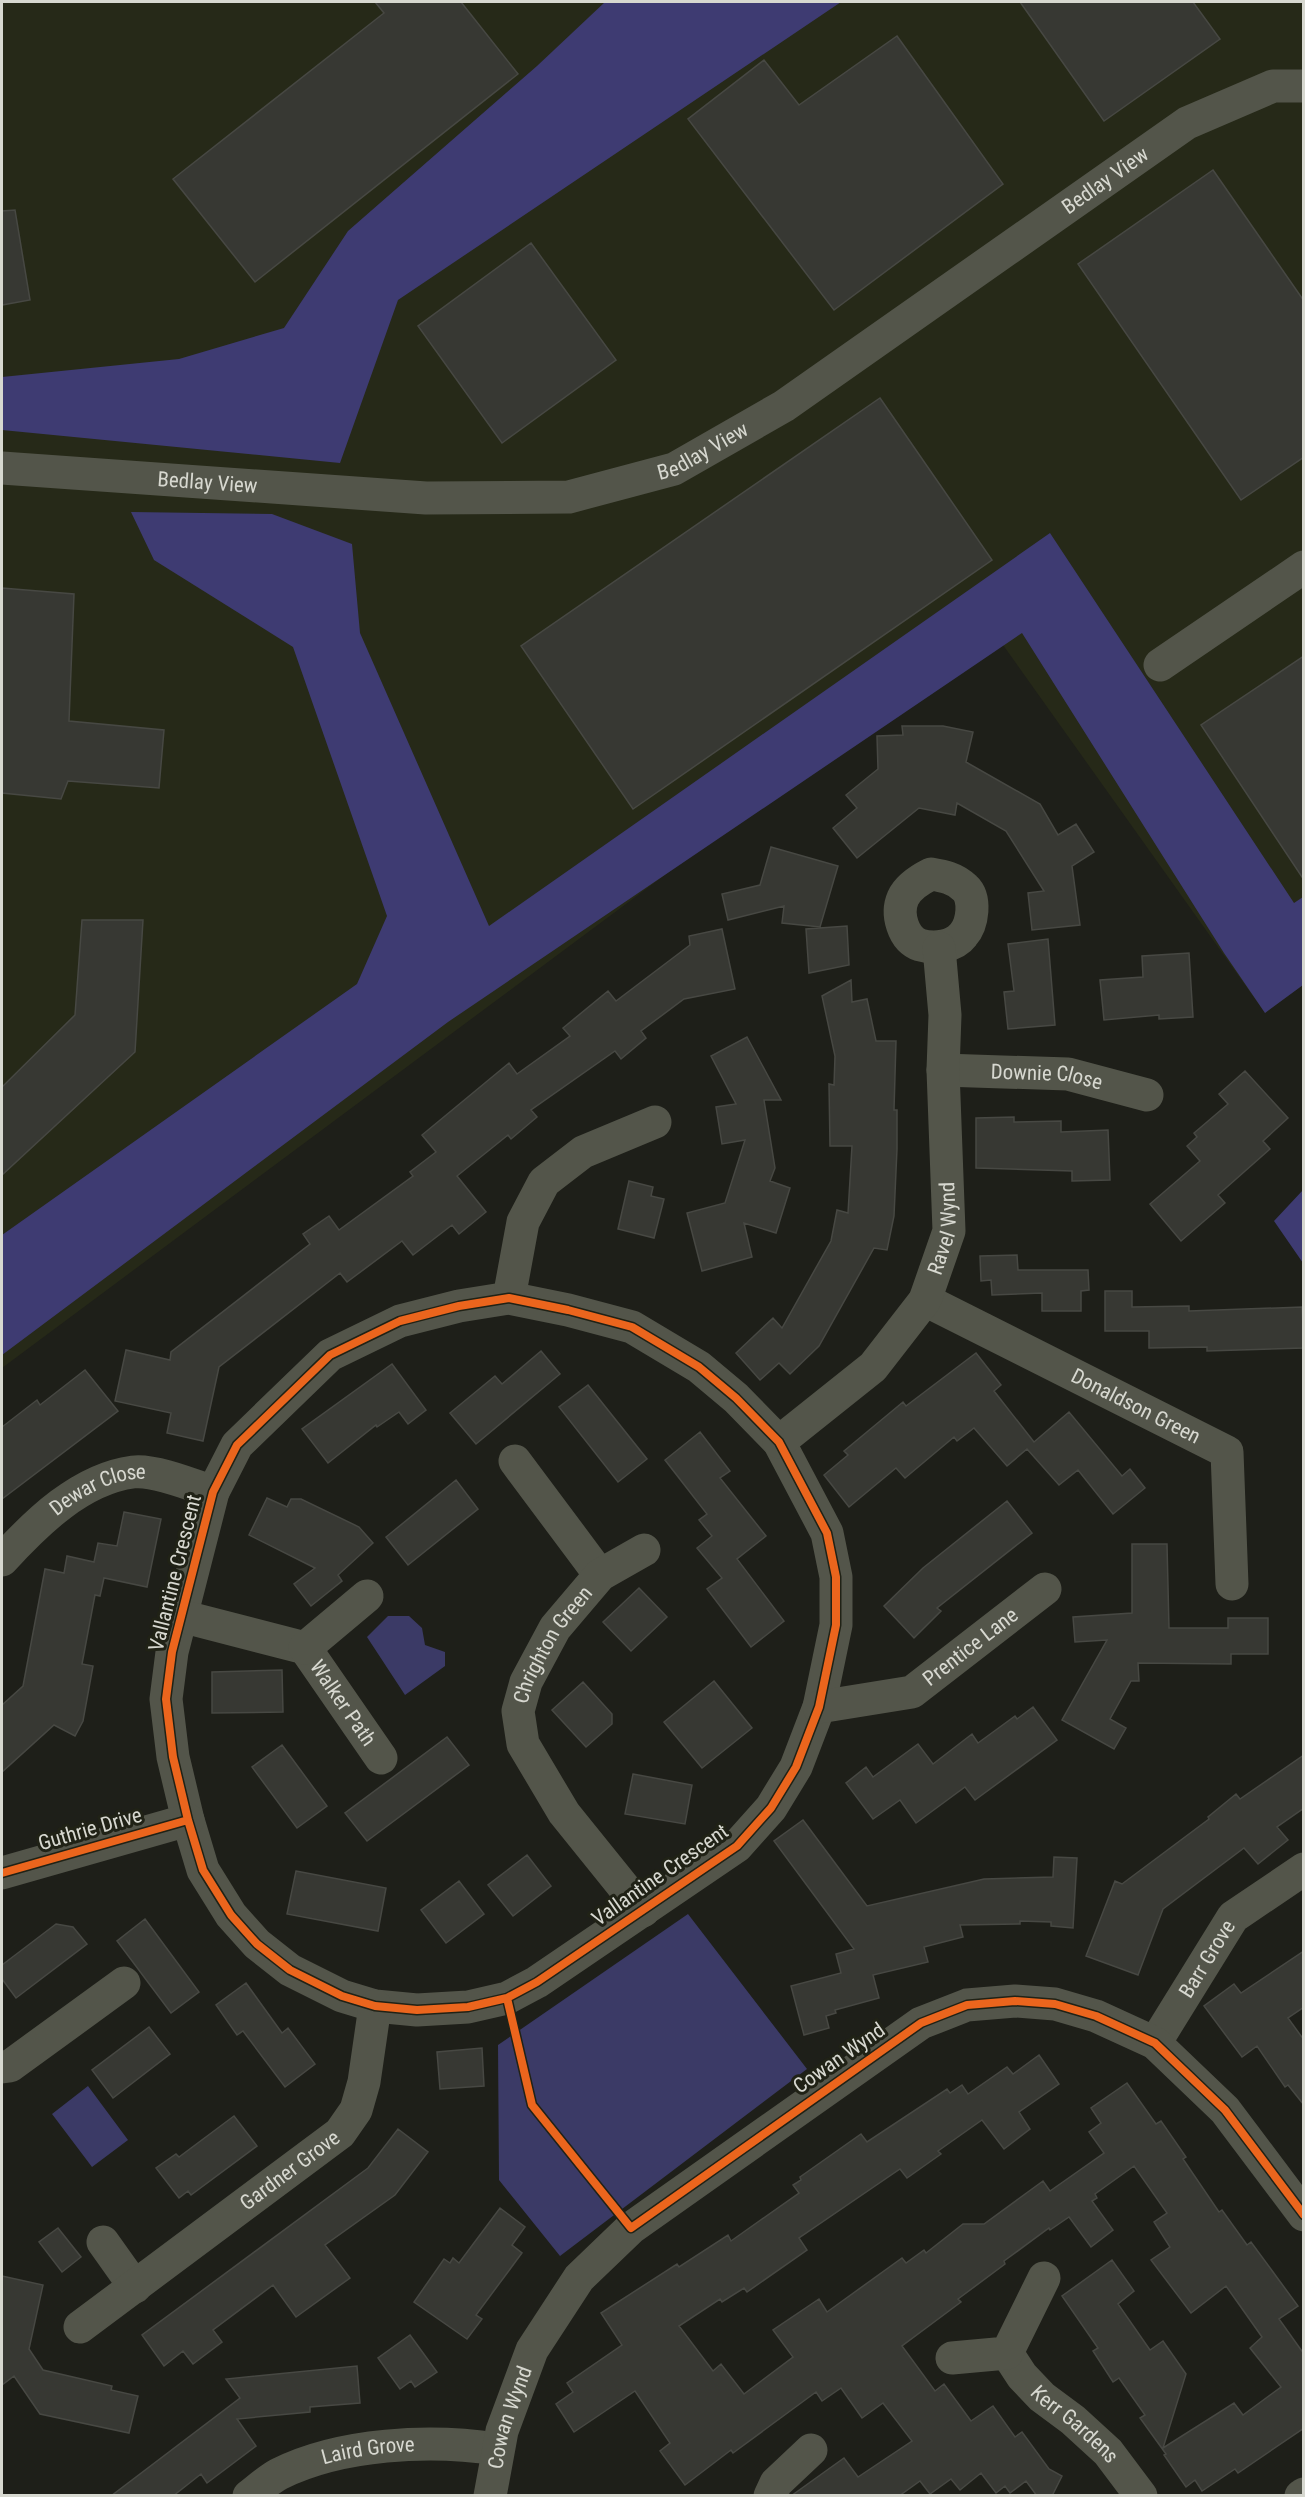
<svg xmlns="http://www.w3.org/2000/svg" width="1305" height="2497" font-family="'Roboto Condensed',sans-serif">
<rect width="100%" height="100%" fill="#1e1f19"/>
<!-- built -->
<path fill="#262918" d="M2 2H1303V985L1265 1013 993 631 2 1368Z"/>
<!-- green -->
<path fill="#3b3a66" d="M388 1616H409L422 1628 425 1645 445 1652V1666L405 1695 367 1637Z
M688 1914 807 2069 560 2256 499 2180 498 2045Z
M88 2086 128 2140 92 2167 52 2114Z"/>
<!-- forest -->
<path fill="#3e3b72" d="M605 2H841L398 300 340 463 2 430V377L179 359 284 328 348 231 537 66Z
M131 512 272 514 352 544 360 633 489 926 1050 533 1294 903 1303 897V985L1265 1013 1224 953 1022 633 448 1022 2 1355V1235L357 984 387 916 293 647 154 560Z
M1303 1190V1263L1274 1221Z"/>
<!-- building -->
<path fill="#373833" stroke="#474843" stroke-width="1.5" d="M375 2H461L518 74 255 282 173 179 384 13Z
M1020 2H1193L1220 39 1104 121Z
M897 36 1003 184 834 310 688 119 764 60 799 105Z
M1213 170 1304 301V457L1241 500 1078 264Z
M15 210 30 300 2 305V211Z
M531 243 616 360 502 443 418 326Z
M880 398 992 560 633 809 521 646Z
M2 588 74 594 69 721 164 730 159 788 68 781 61 799 2 793Z
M1304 656V880L1201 725Z
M902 726H943L973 732 966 762 1040 804 1058 835 1076 824 1094 852 1072 866 1080 925 1032 930 1028 893 1044 891 1006 831 957 803 955 815 919 808 857 858 833 828 857 808 846 795 878 769 877 736 903 735Z
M771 847 838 866 820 927 782 923 784 906 728 920 722 894 760 885Z
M82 920H143L135 1052 2 1175V1087L75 1015Z
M847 926 849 965 809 973 806 929Z
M722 929 735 989 684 999 641 1031 646 1038 621 1059 615 1051 531 1110 537 1117 511 1139 508 1135 457 1176 486 1212 459 1234 452 1225 413 1255 402 1241 347 1282 340 1273 219 1367 203 1441 167 1433 171 1413 115 1401 126 1350 170 1360 171 1352 310 1244 303 1234 329 1216 339 1230 413 1176 410 1172 436 1152 422 1135 509 1063 517 1074 570 1036 563 1028 608 991 616 1001 690 945 689 936Z
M1048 939 1055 1025 1008 1029 1004 992 1014 991 1008 944Z
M1189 953 1193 1017 1159 1019V1015L1104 1020 1100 980 1143 977 1142 956Z
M851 980 852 1002 867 999 876 1041H896L894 1110H897V1149L894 1216 887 1250 874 1248 819 1346 790 1374 779 1363 760 1380 736 1353 773 1318 782 1328 831 1241 837 1210 848 1213 852 1146H830L829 1084 834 1085 835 1056 822 996Z
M747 1037 781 1100H764L775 1168 770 1181 790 1188 776 1233 744 1223 752 1257 702 1271 687 1213 725 1203 745 1140 722 1144 716 1107 736 1104 711 1056Z
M1245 1071 1288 1118 1263 1141 1270 1149 1218 1195 1225 1203 1181 1241 1150 1204 1200 1161 1187 1146 1197 1137 1194 1133 1228 1104 1219 1094Z
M1014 1117V1122L1061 1121V1132L1108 1130 1110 1180 1072 1181V1171L976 1168V1118Z
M629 1181 653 1187 651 1196 664 1199 654 1238 618 1229Z
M1017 1255 1018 1270H1088L1089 1290 1081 1291V1311H1042V1293L992 1295 991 1280 981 1281 980 1256Z
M1105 1291H1132V1307L1189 1306V1311L1302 1307 1304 1348 1207 1351V1347L1149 1348V1331H1105Z
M541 1351 560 1374 476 1444 450 1413 495 1376 502 1384Z
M976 1353 1001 1385 994 1391 1034 1442 1069 1412 1122 1476 1130 1469 1145 1488 1113 1514 1078 1470 1059 1485 1027 1449 1007 1466 974 1428 957 1441 954 1437 905 1478 896 1468 849 1507 824 1475 848 1455 844 1451 903 1402 906 1406Z
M392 1364 426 1410 408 1424 399 1412 377 1427 376 1425 328 1463 302 1429Z
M85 1370 118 1411 2 1499V1427L37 1400 40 1405Z
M588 1385 647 1459 618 1482 559 1407Z
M700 1432 730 1471 720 1478 766 1536 737 1559 784 1621 751 1647 707 1589 722 1578 697 1548 712 1536 699 1520 707 1514 665 1460Z
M456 1480 478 1509 408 1565 386 1537Z
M267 1498 287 1507 291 1499H301L359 1527 373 1543 338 1575 342 1581 311 1606 294 1584 315 1568 249 1535Z
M1007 1501 1032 1533 937 1608 941 1611 914 1638 884 1606 923 1568Z
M124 1512 161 1519 147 1587 104 1578 100 1596 95 1595 82 1664 93 1666 83 1721 75 1736 54 1725 2 1772V1705L23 1686 45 1569 64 1573 67 1556 94 1562 98 1543 117 1546Z
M1132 1544H1167L1169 1628H1228V1618H1268V1654H1231V1664L1138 1663 1139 1681H1131L1110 1719 1126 1728 1114 1749 1062 1720 1107 1640 1075 1642 1073 1617 1132 1613Z
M639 1588 667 1617 631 1651 603 1622Z
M282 1670 283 1712 212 1713V1672Z
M714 1681 752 1728 702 1768 664 1722Z
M583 1682 612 1714V1724L586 1747 552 1710Z
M1033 1707 1057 1740 975 1800 965 1787 916 1823 900 1800 873 1819 846 1783 866 1767 873 1777 918 1744 933 1764 972 1734 978 1743 1015 1716 1017 1719Z
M447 1737 469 1765 367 1841 345 1813Z
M282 1745 327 1806 297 1828 252 1767Z
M1304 1755V1808L1277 1827 1288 1840 1258 1864 1244 1848 1163 1909 1138 1975 1086 1956 1115 1881 1122 1884 1209 1819 1208 1817 1236 1794 1240 1799Z
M633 1774 692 1785 685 1824 625 1814Z
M803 1820 867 1906 984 1879 1053 1877 1054 1857 1077 1858 1073 1928 1051 1926V1922L1020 1921V1924L960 1925 963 1937 924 1947 928 1962 873 1975 879 1998 835 2010 836 2013 826 2016 829 2028 804 2035 791 1986 841 1973 836 1954 854 1949 774 1841Z
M527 1855 551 1886 513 1916 488 1885Z
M296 1871 386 1888 378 1931 287 1914Z
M459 1881 484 1914 446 1943 421 1910Z
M145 1919 199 1992 171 2013 117 1941Z
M56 1924 73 1927 87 1944 16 1998 2 1979V1965Z
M1304 1951V2007L1288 2018 1304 2040V2105L1288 2085 1285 2087 1257 2046 1242 2057 1204 2006 1234 1984 1241 1993Z
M246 1983 282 2033 288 2028 315 2064 285 2087 243 2031 237 2035 216 2005Z
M149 2027 170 2054 113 2098 92 2070Z
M482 2048 484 2086 440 2089 437 2052Z
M1039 2055 1059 2084 1019 2112 1030 2129 1004 2149 982 2120 938 2151 941 2154 907 2178 900 2169 799 2238 807 2250 747 2292 744 2288 722 2302 720 2299 679 2326 713 2371 721 2364 744 2394 793 2357 773 2330 819 2299 827 2312 902 2258 906 2263 924 2250 926 2253 963 2224H984L1043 2181 1050 2191 1104 2153 1089 2132 1101 2123 1091 2108 1127 2083 1156 2124 1161 2121 1186 2157 1183 2159 1219 2212 1222 2210 1247 2245 1251 2242 1298 2306 1279 2319 1304 2354V2428L1238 2473 1235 2469 1202 2491 1195 2480 1186 2487 1164 2455 1166 2454 1140 2418 1145 2415 1119 2378 1113 2382 1093 2351 1098 2348 1062 2296 1112 2260 1134 2291 1118 2304 1150 2350 1163 2341 1186 2374 1163 2448 1234 2403 1243 2415 1281 2387 1250 2348 1262 2337 1226 2286 1191 2313 1151 2260 1170 2247 1154 2222 1167 2213 1134 2166 1095 2194 1097 2198 1092 2201 1113 2230 1091 2247 1069 2217 1050 2230 1049 2228 1004 2261 1005 2264 958 2299 961 2302 902 2346 935 2391 944 2384 971 2421 993 2406 1015 2437 1022 2432 1049 2469 1062 2476 1052 2496H1037L1026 2481 1010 2493 1005 2486 996 2493 981 2473 960 2490 951 2479 930 2494 920 2481 899 2496H791L844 2458 858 2477 912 2441 883 2403 862 2418 841 2388 822 2401 816 2392 733 2453 731 2450 685 2485 660 2451 670 2443 635 2391 574 2432 556 2404 573 2392 567 2383 622 2345 601 2313 677 2264 679 2267 728 2235 731 2241 799 2193 793 2185 801 2180 800 2177 861 2134 867 2142 947 2089 950 2093 962 2085 968 2094 1007 2067 1013 2074Z
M234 2116 257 2146 191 2195 188 2191 179 2198 156 2168 176 2154 179 2157Z
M398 2129 428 2152 395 2195 325 2245 350 2278 296 2317 273 2285 213 2330 222 2342 193 2364 183 2351 164 2366 142 2335 368 2168Z
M500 2208 525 2227 512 2245 522 2253 476 2315 482 2319 467 2339 414 2302 444 2259 450 2263 453 2258 459 2263Z
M58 2228 81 2257 62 2272 39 2242Z
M2 2276 43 2285 29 2349 43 2370 112 2386 111 2390 138 2396 129 2433 40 2414 14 2376 2 2385Z
M410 2335 437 2372 415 2387 411 2381 400 2389 378 2358Z
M357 2366 360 2403 310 2407V2412L237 2419 256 2446 207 2483 201 2474 173 2496H111L240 2398 226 2379Z"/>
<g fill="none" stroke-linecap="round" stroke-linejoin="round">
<!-- minor -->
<g stroke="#53554a" stroke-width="33">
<path id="s1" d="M2 468 426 498 569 497 674 469 784 406 1187 123 1273 86H1304"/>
<path d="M1160 665 1304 567"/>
<path d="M931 874C943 876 955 878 965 888 976 898 973 924 963 935 954 947 934 949 920 945 903 939 896 914 903 898 908 887 921 879 931 874Z"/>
<path id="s2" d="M943 1070 1068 1074 1147 1095"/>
<path d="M509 1298 568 1310 632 1327 699 1367 736 1398 779 1442 827 1533 836 1577V1625L819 1707 796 1767 771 1808 737 1846 537 1982 507 1998 468 2007 417 2010 375 2006 342 1996 290 1970 257 1944 231 1915 203 1870 188 1820 173 1757 166 1699 172 1652 213 1492 237 1445 330 1355 400 1321 459 1306Z"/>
<path d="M509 1298 523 1222 544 1182 583 1152 655 1122"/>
<path id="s3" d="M925 1300 1227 1452 1232 1584"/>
<path id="s4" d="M779 1442 873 1367 925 1300 949 1231 943 1070 945 1015 939 948"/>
<path d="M515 1461 600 1575"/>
<path id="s5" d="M2 1560C36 1523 80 1479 133 1472 153 1469 193 1485 213 1492"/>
<path id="s6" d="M181 1616 305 1648 381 1758"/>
<path d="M305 1648 367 1596"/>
<path id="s7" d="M819 1707 912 1692 1045 1589"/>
<path d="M2 1873 188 1820"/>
<path id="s8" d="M643 1911 564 1813 523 1744 518 1711 526 1682 555 1628 600 1575 644 1550"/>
<path id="s9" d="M1155 2043 1233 1917 1304 1869"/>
<path d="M2 2067 10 2066 124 1983"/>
<path d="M103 2242 135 2287"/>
<path id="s10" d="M80 2327 340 2133 356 2110 364 2082 375 2006"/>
<path id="s11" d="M1007 2353 1022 2376 1042 2397 1073 2420 1108 2452 1141 2496"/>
<path d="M952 2358 1007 2353 1044 2278"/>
<path id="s12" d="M249 2496C258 2489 268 2480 279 2474 341 2443 430 2439 497 2449"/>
<path id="s13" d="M490 2496 502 2431 532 2350 579 2278 631 2228 921 2023 967 2005 1015 2001 1055 2004 1096 2016 1155 2043 1225 2110 1304 2215"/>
<path d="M770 2496 776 2483 811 2450"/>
<path d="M1301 2496 1304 2494"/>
</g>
<defs>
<path id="cycleway" d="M509 1298 568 1310 632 1327 699 1367 736 1398 779 1442 827 1533 836 1577V1625L819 1707 796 1767 771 1808 737 1846 537 1982 507 1998 468 2007 417 2010 375 2006 342 1996 290 1970 257 1944 231 1915 203 1870 188 1820 173 1757 166 1699 172 1652 213 1492 237 1445 330 1355 400 1321 459 1306Z
M2 1873 188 1820
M507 1998 532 2105 631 2228 921 2023 967 2005 1015 2001 1055 2004 1096 2016 1155 2043 1225 2110 1304 2215"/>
</defs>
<!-- cycleway casing -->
<use href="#cycleway" stroke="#202216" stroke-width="11"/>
<!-- cycleway -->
<use href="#cycleway" stroke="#eb651d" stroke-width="8"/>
</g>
<g text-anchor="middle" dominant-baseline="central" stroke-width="6" stroke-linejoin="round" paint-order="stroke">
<!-- street labels -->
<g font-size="21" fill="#d7d8d0" stroke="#202216">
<text stroke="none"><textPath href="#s1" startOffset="1196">Bedlay View</textPath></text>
<text stroke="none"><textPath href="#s1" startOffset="710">Bedlay View</textPath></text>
<text stroke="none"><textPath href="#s1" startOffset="206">Bedlay View</textPath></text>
<text stroke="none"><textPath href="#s2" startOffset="104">Downie Close</textPath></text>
<text stroke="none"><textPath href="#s4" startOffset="280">Ravel Wynd</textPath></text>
<text stroke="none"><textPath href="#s3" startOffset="236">Donaldson Green</textPath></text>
<text stroke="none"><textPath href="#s5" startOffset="122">Dewar Close</textPath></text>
<text transform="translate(175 1573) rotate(-76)">Vallantine Crescent</text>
<text stroke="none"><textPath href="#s8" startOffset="315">Chrighton Green</textPath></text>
<text stroke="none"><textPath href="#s7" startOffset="168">Prentice Lane</textPath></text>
<text stroke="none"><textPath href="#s6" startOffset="195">Walker Path</textPath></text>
<text transform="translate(90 1829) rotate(-16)">Guthrie Drive</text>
<text transform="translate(660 1875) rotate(-35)">Vallantine Crescent</text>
<text stroke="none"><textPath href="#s9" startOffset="99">Barr Grove</textPath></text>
<text transform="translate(839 2058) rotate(-35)">Cowan Wynd</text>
<text stroke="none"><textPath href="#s10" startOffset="262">Gardner Grove</textPath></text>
<text stroke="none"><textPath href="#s13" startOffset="81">Cowan Wynd</textPath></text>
<text stroke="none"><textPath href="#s11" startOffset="99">Kerr Gardens</textPath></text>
<text stroke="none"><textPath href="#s12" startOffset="130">Laird Grove</textPath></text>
</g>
</g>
<!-- border -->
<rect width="1305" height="2497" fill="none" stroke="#d7d8d0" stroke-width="6"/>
</svg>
